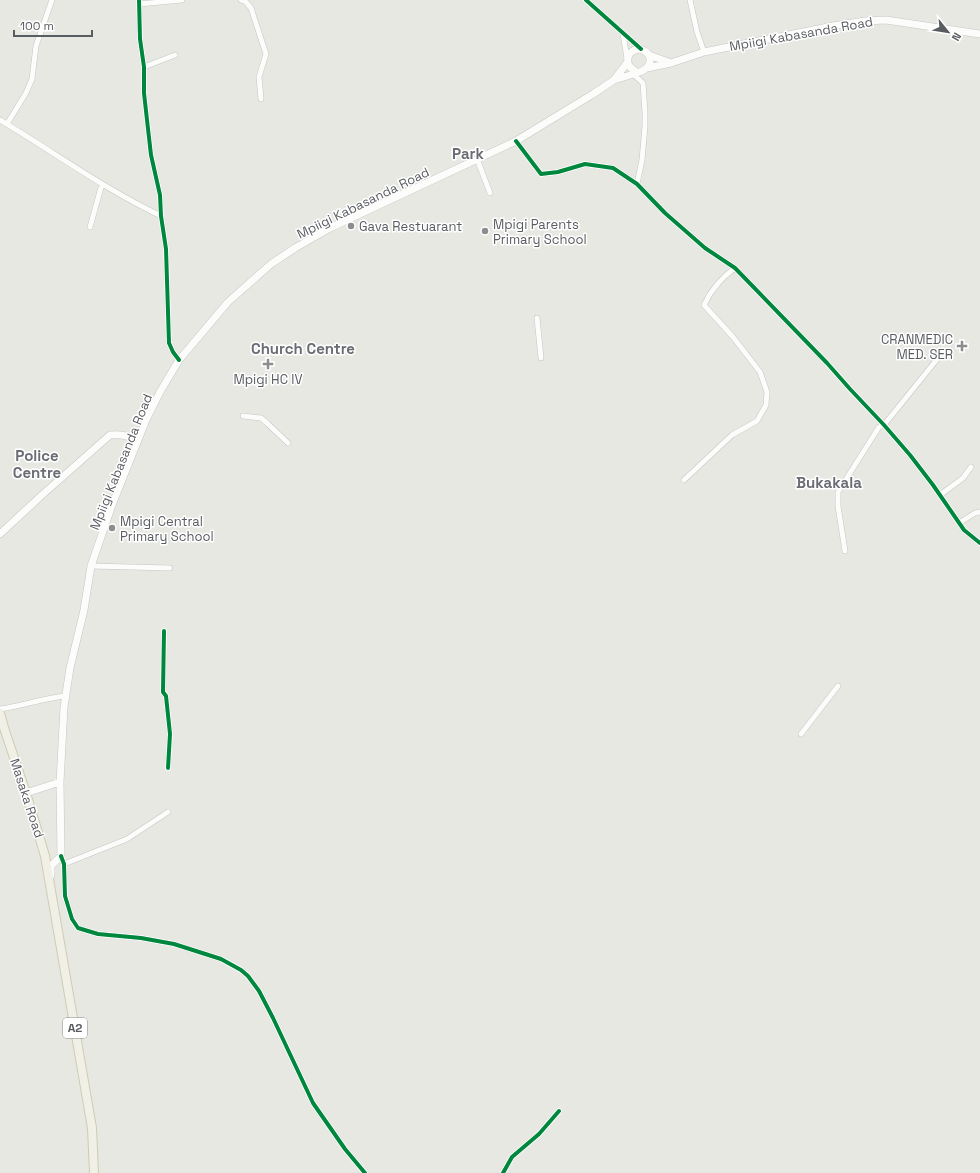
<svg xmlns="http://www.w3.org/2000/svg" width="980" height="1173" font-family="'Space Grotesk',sans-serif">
<rect width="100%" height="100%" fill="#e8e8e3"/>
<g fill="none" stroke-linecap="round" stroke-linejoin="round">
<defs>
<path id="street" d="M139 0 140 39 144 67V93L147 120 151 155 160 195 161 216 166 249 169 343 173 352 179 360
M241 0 245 1 251 8 266 54 259 77 261 99
M586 0 641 49
M690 0 697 32 704 52
M139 4 182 0
M623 34 627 58
M144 67 175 55
M633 74 643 83 645 113V126L642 160 637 184
M0 120C54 152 104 189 161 216
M7 124 26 93 32 79 36 46 52 0
M516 141 541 174 558 172 585 164 613 168 637 184 665 213 705 248 735 268 827 363 850 389 884 425 910 455 933 485 964 530 980 543
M477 159 490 193
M90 227 102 184
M537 318 541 358
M243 416 261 418 268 424 288 443
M684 480 732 435 757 421 766 405 767 392 760 372 733 337 704 305C711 290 721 278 735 268
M940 495 963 478 971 467
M959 523 975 513 980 512
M845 551 838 506V492L879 427 884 425 938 358
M91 566 170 568
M164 631 163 692 166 696 170 734 168 768
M0 709C22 706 44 698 66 696
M801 734 838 686
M61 856 64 864 65 896 72 919 78 928 98 934 141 938 174 944 221 959 241 970 248 976 259 991 273 1018 313 1103 345 1149 365 1173
M64 864 127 839 168 812
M503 1173 512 1157 539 1134 559 1111"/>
<path id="secondary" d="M641 49C656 56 651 69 637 73L629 66C625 56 631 49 641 49Z
M649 55 671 63
M647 68 671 63 704 52 833 26 865 21 886 20 980 34
M614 80 637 73
M0 534 42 495 110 435C119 434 129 435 137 441
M26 793 60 782
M51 875V866L61 856 60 782 64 707 70 668 84 610 91 566 112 505 146 420 160 392 179 360 228 302 271 264 295 248 330 228 516 141 593 94 614 80 627 63"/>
<path id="primary" d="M0 713 5 731 26 793 45 856 92 1128 94 1173"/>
</defs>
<!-- street casing -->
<use href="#street" stroke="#c5c5c4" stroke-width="6"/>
<!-- secondary casing -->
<use href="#secondary" stroke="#c5c6c5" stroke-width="8"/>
<!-- primary casing -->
<use href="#primary" stroke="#cfcbb2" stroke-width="10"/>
<!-- street -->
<use href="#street" stroke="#fcfcfb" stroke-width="5"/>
<!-- secondary -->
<use href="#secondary" stroke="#fcfcfb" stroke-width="7"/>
<!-- primary -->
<use href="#primary" stroke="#f0f0e6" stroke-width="8"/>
<defs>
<path id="cycleway" d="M139 0 140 39 144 67V93L147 120 151 155 160 195 161 216 166 249 169 343 173 352 179 360
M586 0 641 49
M516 141 541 174 558 172 585 164 613 168 637 184 665 213 705 248 735 268 827 363 850 389 884 425 910 455 933 485 964 530 980 543
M164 631 163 692 166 696 170 734 168 768
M61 856 64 864 65 896 72 919 78 928 98 934 141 938 174 944 221 959 241 970 248 976 259 991 273 1018 313 1103 345 1149 365 1173
M503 1173 512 1157 539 1134 559 1111"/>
</defs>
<!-- cycleway casing -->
<use href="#cycleway" stroke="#fff" stroke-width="6"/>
<!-- cycleway -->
<use href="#cycleway" stroke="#00873e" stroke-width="4"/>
</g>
<!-- markers -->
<g fill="#8b8d8e" stroke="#fff" stroke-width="1.5">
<circle cx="351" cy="226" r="4"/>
<circle cx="485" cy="231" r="4"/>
<path d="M960 340h4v4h4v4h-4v4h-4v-4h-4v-4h4z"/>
<path d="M266 358h4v4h4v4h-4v4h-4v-4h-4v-4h4z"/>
<circle cx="112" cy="528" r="4"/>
</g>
<g text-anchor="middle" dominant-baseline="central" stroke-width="3" stroke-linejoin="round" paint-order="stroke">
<!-- shield labels -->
<rect fill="#fff" stroke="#8b8d90" stroke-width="1" x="63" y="1018" width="24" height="20" rx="3"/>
<g font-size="12" font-weight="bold" fill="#595c61">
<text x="75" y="1028">A2</text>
</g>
<!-- street labels -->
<g font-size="13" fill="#595c61" stroke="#fff">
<text transform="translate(801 34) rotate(-10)">Mpiigi Kabasanda Road</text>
<text transform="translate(363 203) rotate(-26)">Mpiigi Kabasanda Road</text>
<text transform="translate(121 462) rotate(-68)">Mpiigi Kabasanda Road</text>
<text transform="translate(27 798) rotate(72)">Masaka Road</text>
</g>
<!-- poi labels -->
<g font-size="13" fill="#595c61" stroke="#fff" text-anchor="start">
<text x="493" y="224">Mpigi Parents<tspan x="493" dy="15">Primary School</tspan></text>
<text x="359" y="226">Gava Restuarant</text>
<text x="953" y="339" text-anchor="end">CRANMEDIC<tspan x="953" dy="15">MED. SER</tspan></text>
<text x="268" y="379" text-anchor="middle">Mpigi HC IV</text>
<text x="120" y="521">Mpigi Central<tspan x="120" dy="15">Primary School</tspan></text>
</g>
<!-- quarter labels -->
<g font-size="15" font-weight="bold" fill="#6a6d73" stroke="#fff">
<text x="468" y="153">Park</text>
<text x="303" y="348">Church Centre</text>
<text x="37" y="455">Police<tspan x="37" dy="17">Centre</tspan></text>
<text x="829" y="482">Bukakala</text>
</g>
</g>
<!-- north arrow -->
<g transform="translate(948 32) rotate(120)" stroke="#ffffff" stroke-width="3" paint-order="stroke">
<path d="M0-3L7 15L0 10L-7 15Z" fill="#595c61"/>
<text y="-6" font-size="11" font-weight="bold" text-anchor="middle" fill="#595c61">N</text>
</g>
<!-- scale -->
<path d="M14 30v6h78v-6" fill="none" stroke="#595c61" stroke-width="2"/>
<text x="20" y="30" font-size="12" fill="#595c61" stroke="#ffffff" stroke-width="3" paint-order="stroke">100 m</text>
</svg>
